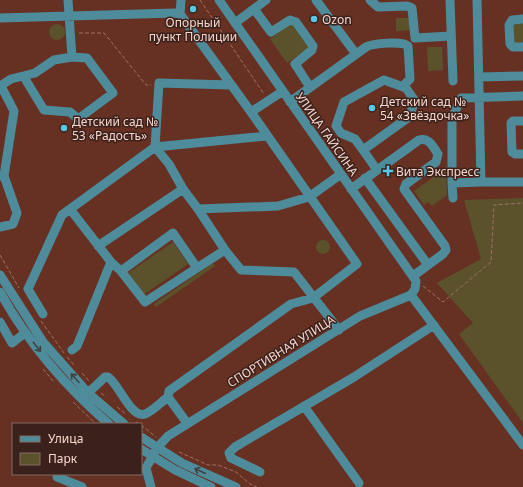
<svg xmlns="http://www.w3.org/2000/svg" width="523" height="487" font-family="'Noto Sans',sans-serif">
<rect width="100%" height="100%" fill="#663122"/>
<!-- green -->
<path fill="#5b522c" d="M396 18H410V30L396 31Z
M523 21V45L513 43V23Z
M292 23 310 47 287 63 270 39Z
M49 32a8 8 0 1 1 16 0a8 8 0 1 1-16 0Z
M427 47H442L443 70 428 71Z
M446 168 447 195 432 206 428 202 424 205 414 191Z
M523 198V423L459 334 473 323 437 283 481 259 464 200Z
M316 247a7 7 0 1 1 14 0a7 7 0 1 1-14 0Z
M173 242 188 264 143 295 128 273Z
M213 263 215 266 156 307 154 304Z"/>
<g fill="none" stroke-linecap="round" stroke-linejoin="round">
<!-- path -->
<path stroke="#9e7063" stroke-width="1" stroke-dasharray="4 2" stroke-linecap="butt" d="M200 0 264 94
M79 33H104L146 85H151
M0 255 19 288
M423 286 443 302 491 262 494 205 523 203
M41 321 64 353
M67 357 74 365
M43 369 54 382
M82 373 89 381
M101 393 106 397
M73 402 96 424
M117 407 126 414
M136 422 139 424
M141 425 156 437
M179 452 208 465H218L236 472 250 484 257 487"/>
<!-- minor -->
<path stroke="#4e8b9b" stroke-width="9" d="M68 0 72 57
M181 0 180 14 251 112 357 264 313 298 291 304 169 391 168 397 187 423
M316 0 356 54
M370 0 378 7 407 6 412 8 415 38 451 36
M450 0 453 81
M477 0 481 182H523
M254 9 271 32 290 20 296 22 313 46 312 50 295 64 310 87
M0 18 175 13 180 14
M523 19 512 20 509 25 510 44 513 47H523
M235 23 266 0
M479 77 523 76
M231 85 159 83 155 147 267 136
M0 86 11 79 35 73 54 60 72 57 87 58 113 93 78 119 70 112 44 110 24 77
M290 102 366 47C373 43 403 41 408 46L410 79 403 86
M251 112 283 91
M523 121H513L511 123 512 152 515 154H523
M363 150 355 139 341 133 336 126 344 102 384 80 406 88 415 101 409 117 363 150 377 170
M0 176H4L14 111 1 86
M365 178 428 265
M481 182 452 183V119L461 98 523 96
M452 183 453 198
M351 189 419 140C429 137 433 147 438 154L436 162 406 184 404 189 445 246 446 250 443 254 413 276
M70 209 111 262
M198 209 278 206 309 197 341 174
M0 227 13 224 17 213 4 176
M98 246 183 189
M225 250 241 270 294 272 339 330
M121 271 145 302 197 268
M0 275 43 342 88 393 124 424
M0 292C27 341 66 387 109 424
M411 295 523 445
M43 314 28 289 62 215 155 147 169 164 183 189 198 209 225 250 197 268 173 233 121 271 111 262 77 346 72 350
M0 322 12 343 25 333
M88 393 105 377H108C119 384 131 419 145 414 153 411 161 402 168 397
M304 406 359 483
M141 437 182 463 236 487
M141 449 175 470 211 487
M260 472 231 458 229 453 235 447 354 377 434 325
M57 477 82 487
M151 487 146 468 157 448 168 436 360 316 411 295 415 289 416 281 219 0"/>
</g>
<!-- one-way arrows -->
<defs><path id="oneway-shaft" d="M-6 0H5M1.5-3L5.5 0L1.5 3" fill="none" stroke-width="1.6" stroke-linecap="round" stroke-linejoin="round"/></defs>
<g stroke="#404141">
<use href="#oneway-shaft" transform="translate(37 347) rotate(51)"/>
<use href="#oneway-shaft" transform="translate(75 378) rotate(-132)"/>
<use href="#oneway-shaft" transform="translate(200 471) rotate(-155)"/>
</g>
<!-- markers -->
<g fill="#58c8e4" stroke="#3a211b" stroke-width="1.5">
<circle cx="193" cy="9" r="4"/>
<circle cx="314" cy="19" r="4"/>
<circle cx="372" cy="108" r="4"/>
<circle cx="64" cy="128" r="4"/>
<path d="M386 165h4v4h4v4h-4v4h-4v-4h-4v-4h4z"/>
</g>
<g text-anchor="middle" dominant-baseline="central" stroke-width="3" stroke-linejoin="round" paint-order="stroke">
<!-- poi labels -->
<g font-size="12" fill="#f9d7ce" stroke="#3a211b" text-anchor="start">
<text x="322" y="19">Ozon</text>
<text x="193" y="22" text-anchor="middle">Опорный<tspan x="193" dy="14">пункт Полиции</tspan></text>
<text x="380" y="101">Детский сад №<tspan x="380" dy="14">54 «Звёздочка»</tspan></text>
<text x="72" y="121">Детский сад №<tspan x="72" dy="14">53 «Радость»</tspan></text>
<text x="396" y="171">Вита Экспресс</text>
</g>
<!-- street labels -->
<g font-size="12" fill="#f9d7ce" stroke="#3a211b">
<text transform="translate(327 134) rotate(55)">УЛИЦА ГАЙСИНА</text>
<text transform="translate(281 351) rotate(-32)">СПОРТИВНАЯ УЛИЦА</text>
</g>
</g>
<!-- legend -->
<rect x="12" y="423" width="130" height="52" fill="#3a211b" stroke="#866a63"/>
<rect x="20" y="436" width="20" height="6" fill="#4e8b9b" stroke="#866a63"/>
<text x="48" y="443" font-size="12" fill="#f9d7ce">Улица</text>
<rect x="20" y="453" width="20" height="12" fill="#5b522c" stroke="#866a63"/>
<text x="48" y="463" font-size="12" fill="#f9d7ce">Парк</text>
</svg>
